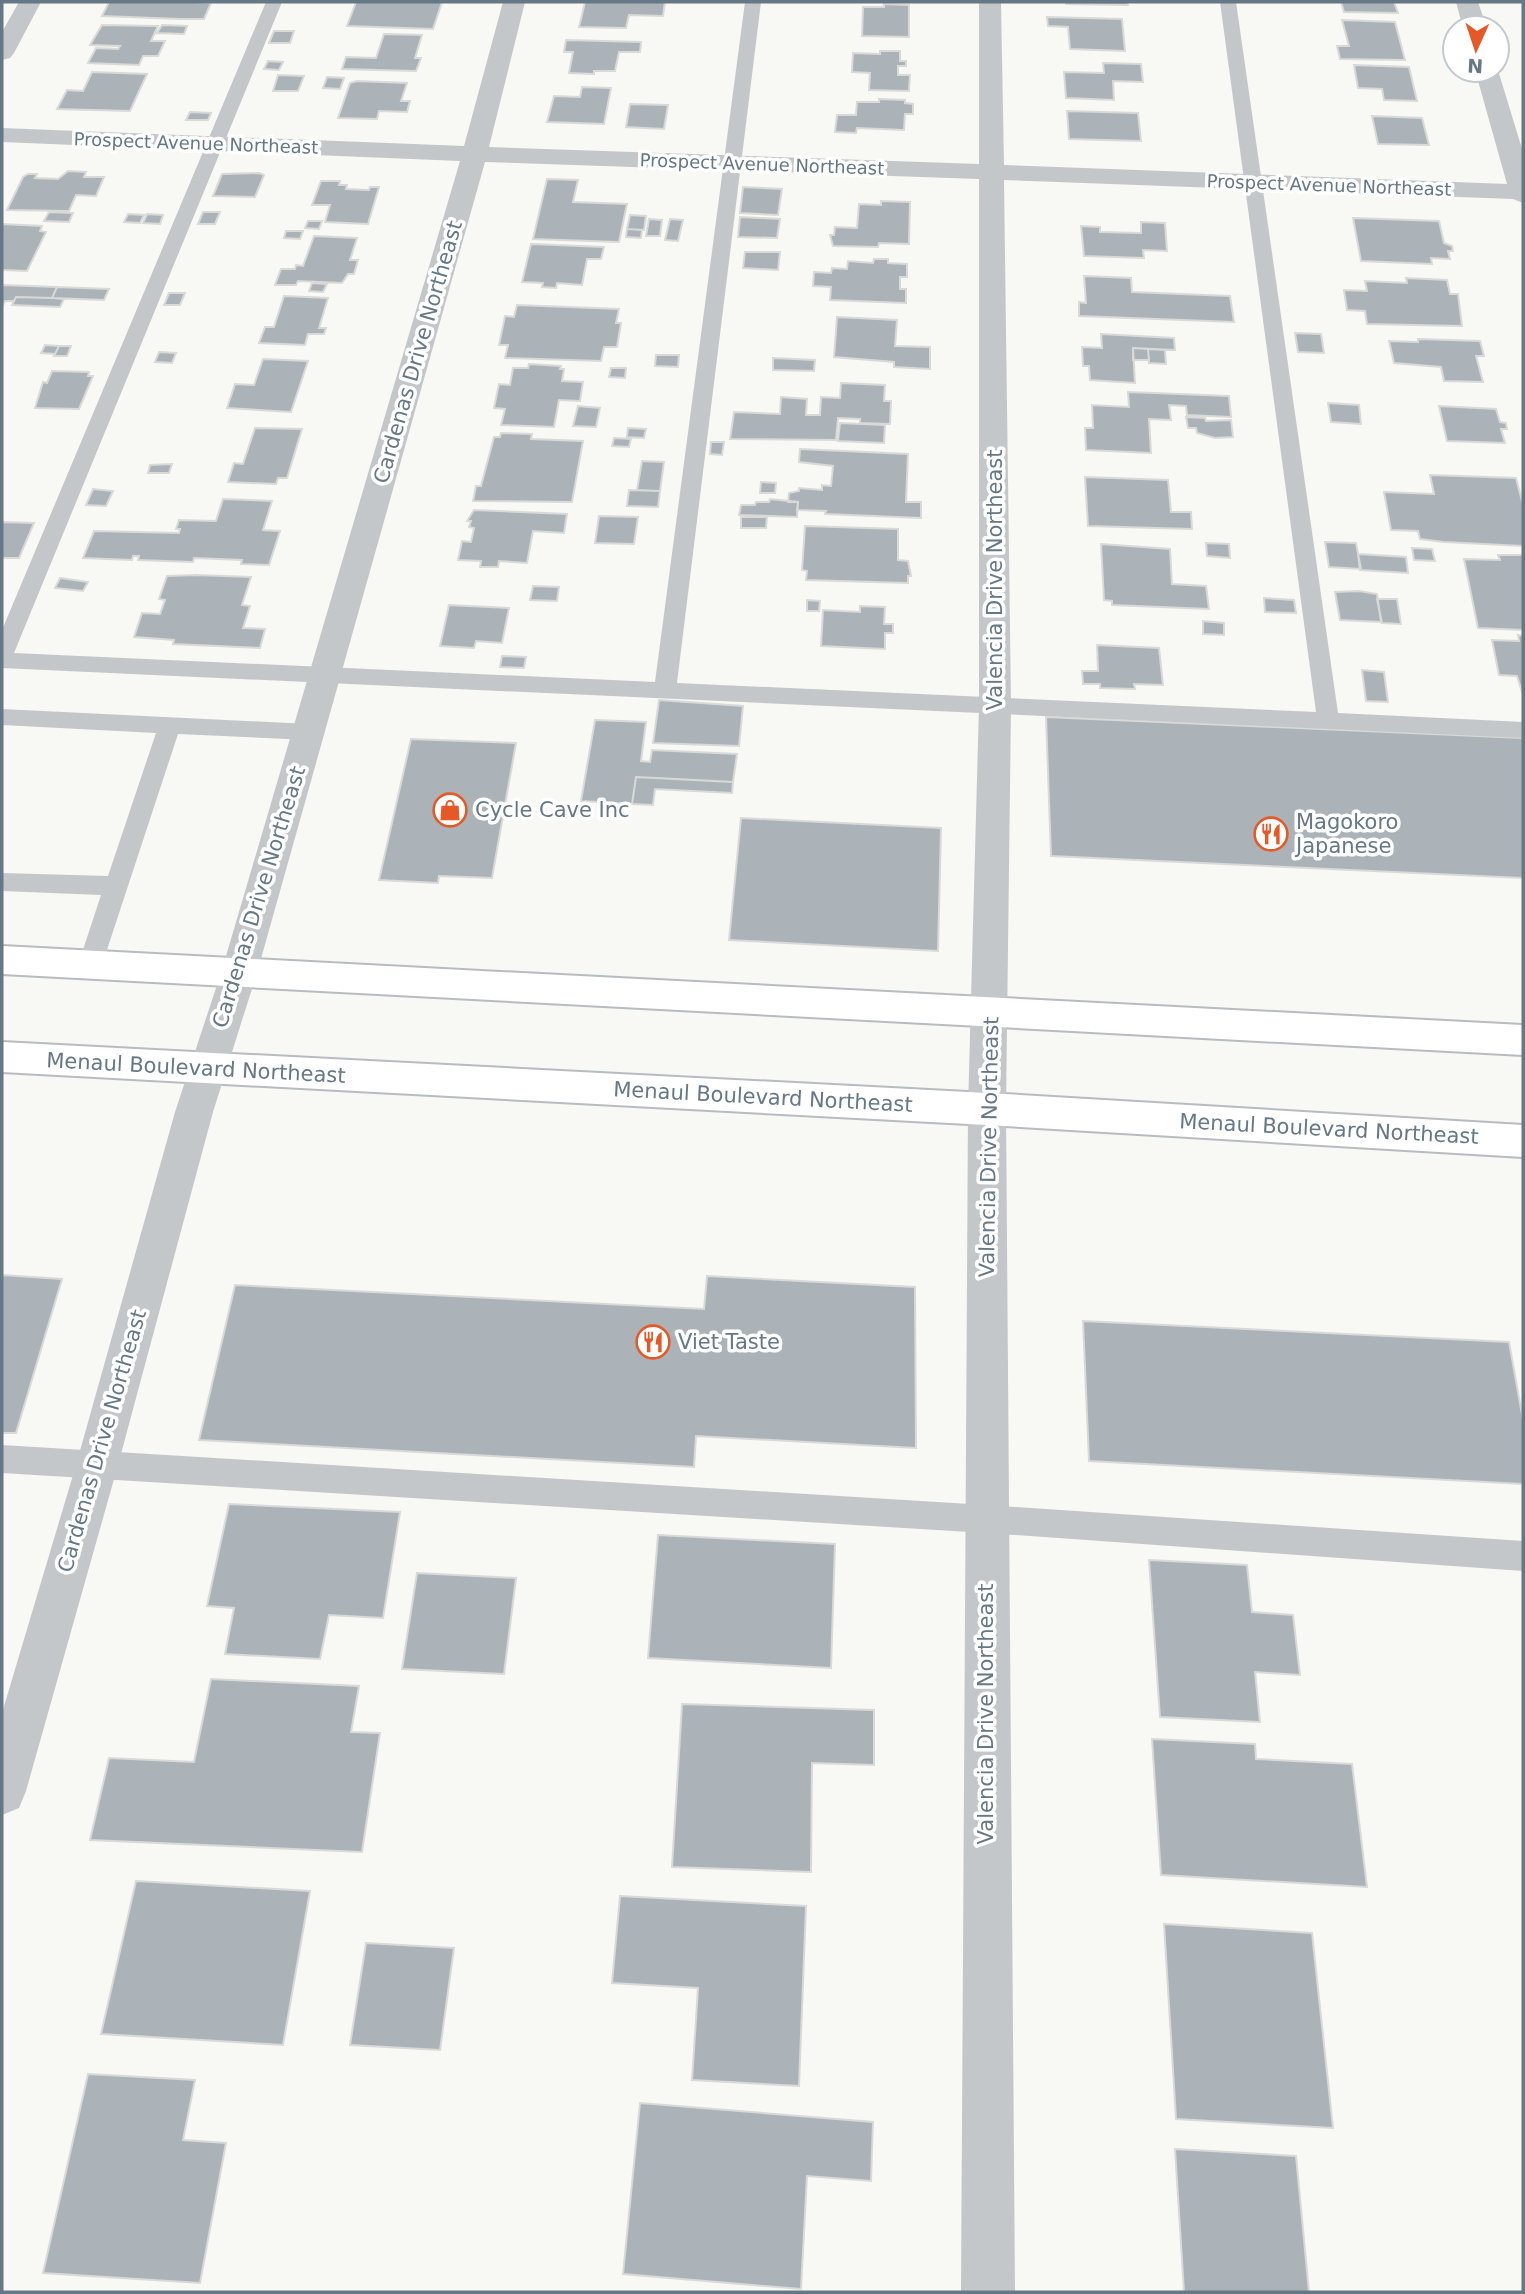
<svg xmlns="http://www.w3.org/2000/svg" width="1525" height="2294" font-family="'DejaVu Sans',sans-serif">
<rect width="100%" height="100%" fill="#f8f8f5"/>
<!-- building -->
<path fill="#abb3b9" stroke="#d9d9d7" stroke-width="2" d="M109 2H194L211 3 204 19H180L102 16Z
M356 2H442L433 29 347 26Z
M585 2H665L663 16 629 15 626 28 579 27Z
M1066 2H1127L1128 5 1066 4Z
M1341 2H1394L1398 13 1344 12Z
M884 4 909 5V37L862 36 863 7H884Z
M1047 17 1122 19 1125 51 1070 49 1068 27 1048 26Z
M1342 20 1395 22 1405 60 1340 59 1337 46H1349Z
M102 25 158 26 151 41H165L158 56H143L139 65 88 63 96 48 118 49 120 46 90 45Z
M162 25 187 26 184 34 157 33Z
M274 31H294L290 43H269Z
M384 34 422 35 415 58H421L416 71 342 69 346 57 376 58Z
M566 40 641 42 640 52H619L615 71H594V74L569 73 573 52H564Z
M880 51H900V61H906V66H898V75H910L909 91 869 90 870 73 852 72 853 53 880 54Z
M268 61 283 62 279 70 264 69Z
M1103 63 1141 64 1143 82 1113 81 1114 100 1066 98 1064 72 1104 73Z
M1354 65 1409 67 1417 101 1384 100 1382 89 1358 88Z
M92 72 147 74 130 111 57 109 67 90 83 91Z
M278 75 304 76 298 91H273Z
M327 77 344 78 340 89 323 88Z
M357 81 407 83 401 101H410L407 112 379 111 377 119 338 118 350 83Z
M582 87 611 88 604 124 547 122 554 96 580 97Z
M879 99 905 100V103L913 104V114H905L904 130 857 128 856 133 835 132 837 115H856L857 102H879Z
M630 104 668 105 664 129 626 127Z
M1067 111 1138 113 1141 141 1069 139Z
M190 112 211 113 208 120H186Z
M1372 116 1422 118 1429 145 1378 144Z
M68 171 86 172 84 177H104L96 196 76 195 69 211 7 210 23 177 28 174H37L35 178 58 179Z
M259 173 264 175 255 197 213 196 222 174Z
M547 179 578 180 573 202 627 204 619 242 533 239Z
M321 181H340L339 185H347L346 189 369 190 370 187H379L368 224 325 222 330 205H312Z
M743 187 782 189 778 215 740 213Z
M881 201 910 202 909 244 879 243 878 247 833 246 830 235H834L835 227 857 228 859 204 881 205Z
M49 212 73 213 69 222 44 221Z
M203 212H220L215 224H198Z
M128 214 144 215 140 223 124 222Z
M147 214 163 215 160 224 143 223Z
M630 215 646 216 644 230 627 229Z
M740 217 780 219 777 238 738 237Z
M1353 218 1439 221 1444 243 1452 246 1453 251H1448L1450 259 1431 258 1432 264 1361 261Z
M649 219 662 220 660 236H646Z
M670 219 683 220 678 241 665 240Z
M308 221H322L319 229 305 228Z
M1141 222 1165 223 1167 251 1143 250 1144 258 1084 256 1081 226 1100 227V232L1141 233Z
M2 224 42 226 40 231 46 232 27 271 2 270Z
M627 229 642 230 641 238 626 237Z
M286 231H303L300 239 284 238Z
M314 236 357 238 350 260H358L354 274H348L342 283 298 281 296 285H275L281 269H295L296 265 303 266Z
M531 244 604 247 601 259H587L582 285 557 283 556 288 542 287 543 283 522 282Z
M745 252H780L778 270 743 268Z
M874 259H888V263L907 264V277H900V289H906V303L830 300 831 287 813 286 814 272 831 273 832 268 847 269 848 261 873 263Z
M1084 276 1131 278 1132 292 1230 296 1234 322 1079 316V302L1086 303Z
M1406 278 1447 280 1450 294H1458L1462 326 1367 324 1365 311 1347 310 1344 290 1367 291 1365 281 1407 283Z
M312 283 327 284 323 292 309 291Z
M2 285 57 287 52 298 16 297 14 301H5L2 307Z
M57 287 109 289 104 300 52 298Z
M169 293H185L180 305H164Z
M284 296 328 298 319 328H326L324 334H308L305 345 259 343 265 327H274Z
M16 297 52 298 64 299 60 307 12 305Z
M517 305 619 309 616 323H621L617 347H604L601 361 505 358 508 345H499L505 316 514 317Z
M837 317 897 320 895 346 930 347V369L894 367V362L834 357Z
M1295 333 1321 334 1324 353 1298 352Z
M1101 334 1174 338 1175 350 1133 348 1135 383 1090 380 1089 366H1083L1082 347 1102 348Z
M1418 339 1480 341 1484 356H1476L1483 382 1444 381 1441 367 1394 363 1389 341 1418 342Z
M45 345 59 346 55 354 41 353Z
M59 346H71L67 356H54Z
M1133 348 1148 349 1149 360H1133Z
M1148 349 1165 350 1166 364 1149 363Z
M159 352 176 353 172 363 155 362Z
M656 355H679L678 367 655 366Z
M773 358 815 360 814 371 773 370Z
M263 359 308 361 291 412 227 408 235 384 254 385Z
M529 364 561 366 560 369H564L562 381 583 382 580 401 559 400 554 427 501 425 505 409 494 408 499 384 510 385 513 368H528Z
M611 368H626L625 378 609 377Z
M52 371 89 372 88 376H93L79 409 35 408 43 382 47 383Z
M841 383 885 385 884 401H891L890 424 860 423V419L838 418 836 440 730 439 734 412 780 414 781 397 807 399 806 415H820L821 397 840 398Z
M1128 392 1229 396 1231 417 1187 415 1186 406 1169 405 1171 420 1149 419 1151 453 1086 450 1085 428H1093L1092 405 1129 407Z
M1328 403 1359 405 1361 424 1331 422Z
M578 406 600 408 596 427 573 426Z
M1439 406 1496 409 1500 422 1506 423 1507 429H1501L1505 443 1447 441Z
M1186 417 1205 418 1206 421 1231 420 1233 437 1215 438 1197 433 1196 428H1188Z
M840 423 885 425 884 443 838 441Z
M255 428 302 429 287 478H278L276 484 228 482 234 463 243 464Z
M628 428 646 429 644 438 627 437Z
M501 433 532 434 531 439 583 441 572 502 473 501 476 486H481L494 437H500Z
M614 438 631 439 629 447 612 446Z
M711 442H724L722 455 710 454Z
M800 449 908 454 906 502H921V518L825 514 826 511 797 510 798 502H788L789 493 799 491V488L822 490V485L831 486 833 466 799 462Z
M642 461 664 462 660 491 637 490Z
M172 464 169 473H148L150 465Z
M1430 475 1516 478 1523 505V546L1444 542 1420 539 1418 531 1391 530 1384 492 1434 494Z
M1085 477 1168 480 1171 512H1191L1192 529 1088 526Z
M761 482 776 483 775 493H760Z
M93 489 113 491 106 506 86 505Z
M629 490 660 491 658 507 627 506Z
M223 499 272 501 263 530 280 531 269 565 241 564 242 560 194 558 193 562 138 560 139 556H133L132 560 83 558 94 531 179 533 180 529H176L179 520 216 521Z
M770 499 798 502 797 517 739 515 741 505H755L756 502H769Z
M474 510 567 514 564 533 533 531 527 563 499 561 498 567H480L481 561 458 560 462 541 471 542 474 528 469 527 471 521H467Z
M599 516 638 517 634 544 595 543Z
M741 517H767L766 528H741Z
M2 522 34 523 19 558H2Z
M805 526 898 529V560L908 561 911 576H908V583L806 580 807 571 802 570Z
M1325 542 1356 543 1361 569 1329 567Z
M1206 543 1229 544 1230 558 1207 556Z
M1101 544 1170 549 1172 584 1206 586 1209 609 1112 605V601L1104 600Z
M1412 548 1432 549 1435 561 1414 560Z
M1358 554 1406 557 1408 573 1360 570Z
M1498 555H1523V630L1478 628 1464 559 1500 560Z
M196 575 251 577 242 605 250 606 243 628 265 629 260 648 173 644 174 640 134 637 142 613 160 614 165 600 159 599 167 576Z
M60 578 88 582 83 591 55 588Z
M533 586 559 587 557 601 530 600Z
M1359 591 1377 594 1381 622 1340 620 1335 592Z
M1264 598 1294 600 1296 613 1265 612Z
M1377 599H1397L1401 624 1382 623Z
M807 600 820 601 819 611H807Z
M449 605 509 608 502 643 476 641 474 648 440 646Z
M860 606 885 607 884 624H893V633H885V649L821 646 823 610 860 612Z
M1203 621 1224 623V635L1203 634Z
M1518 635 1523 636V695L1517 676 1499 675 1492 640 1519 641Z
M1097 645 1159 648 1163 685 1134 684 1135 689 1100 688V684H1083L1082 671H1098Z
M502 656 526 657 524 668 500 667Z
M1362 670 1384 672 1388 702 1366 701Z
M659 700 743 706 739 746 653 743Z
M1046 717 1523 738V878L1051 856Z
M595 720 646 722 641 761 650 762 652 750 737 754 733 782 636 777 632 804 581 801Z
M411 739 516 743 492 878 439 876 438 883 379 880Z
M636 777 733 782 732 793 655 789 653 805 632 804Z
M741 818 941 828 938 951 729 940Z
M2 1275 62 1279 16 1433H2Z
M707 1276 915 1287 916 1448 696 1436 694 1467 199 1440 235 1285 704 1309Z
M1083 1321 1509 1342 1523 1420V1484L1089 1461Z
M229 1504 400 1512 383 1618 329 1615 320 1659 225 1654 234 1608 207 1606Z
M658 1535 835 1544 831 1668 648 1658Z
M1149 1560 1247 1565 1252 1612 1293 1615 1300 1675 1255 1672 1260 1722 1160 1717Z
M417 1573 516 1578 504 1674 402 1669Z
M211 1679 359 1686 351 1732 380 1733 362 1852 90 1840 109 1758 194 1762Z
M682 1704 874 1710V1765L812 1763 811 1872 672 1867Z
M1152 1739 1255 1744 1256 1759 1352 1764 1367 1887 1161 1875Z
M136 1881 310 1891 283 2045 101 2034Z
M620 1896 806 1906 799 2086 692 2080 698 1988 612 1983Z
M1164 1924 1312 1933 1333 2128 1176 2119Z
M366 1943 454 1948 440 2050 350 2045Z
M88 2074 195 2080 183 2140 226 2143 200 2283 43 2273Z
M640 2103 873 2122 871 2181 807 2176 801 2289 623 2274Z
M1175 2149 1296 2156 1309 2292H1184Z"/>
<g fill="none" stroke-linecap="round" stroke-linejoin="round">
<defs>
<path id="secondary" d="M2 946 1523 1025V1055L2 974Z
M2 1042 987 1093 1523 1125V1157L987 1125 2 1072Z"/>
</defs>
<!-- secondary casing -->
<use href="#secondary" stroke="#b7bcc1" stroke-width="4"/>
<!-- service -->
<path fill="#c3c7ca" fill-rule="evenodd" d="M266 2H282L14 653 655 682 745 2H761L677 683 1316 712 1220 2H1236L1338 713 1523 722V738L2 668V630Z
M2 709 309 724 317 726 320 732 317 738 309 740 178 734 102 965 99 972 90 975 81 972 78 965 101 895 2 891V873L108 876 156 733 2 725Z
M2 1445 986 1505 1523 1541V1571L986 1533 2 1473Z"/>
<!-- minor -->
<path fill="#c3c7ca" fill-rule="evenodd" d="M19 2H41L14 53 10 58 2 60V32Z
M503 2H525L489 147 979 164V2H1001L1004 165 1507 184 1475 70H1497V67L1523 152V203L1513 199 1004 180 1011 705 1006 1109 1015 2292H961L968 1109 979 705V179L485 162 257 973 213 1112 118 1465 26 1791 19 1808 2 1815V1713L76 1465 175 1112 221 973 460 161 2 142V128L464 146Z
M1456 2H1478L1487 28H1463Z"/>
<!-- secondary -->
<use href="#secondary" fill="#fff" fill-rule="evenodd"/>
</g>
<!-- icons -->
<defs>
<symbol id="shop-ring" viewBox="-11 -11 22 22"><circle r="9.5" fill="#fff" stroke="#e65927" stroke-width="1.5"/><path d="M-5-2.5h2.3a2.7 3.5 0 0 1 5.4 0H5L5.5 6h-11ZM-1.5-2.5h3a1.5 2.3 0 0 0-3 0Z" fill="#e65927"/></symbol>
<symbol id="restaurant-ring" viewBox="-11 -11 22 22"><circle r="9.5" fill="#fff" stroke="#e65927" stroke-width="1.5"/><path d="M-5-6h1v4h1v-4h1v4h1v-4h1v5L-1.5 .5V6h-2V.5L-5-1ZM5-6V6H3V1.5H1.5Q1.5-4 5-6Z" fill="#e65927"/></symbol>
</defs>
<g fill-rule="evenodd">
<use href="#shop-ring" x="431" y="791" width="38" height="38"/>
<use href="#restaurant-ring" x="1252" y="815" width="38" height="38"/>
<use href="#restaurant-ring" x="634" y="1323" width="38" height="38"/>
</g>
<g text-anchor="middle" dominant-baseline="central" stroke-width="7" stroke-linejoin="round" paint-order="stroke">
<!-- far-street labels -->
<g font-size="18" fill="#667786" stroke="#fff">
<text transform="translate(196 143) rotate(2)">Prospect Avenue Northeast</text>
<text transform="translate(762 164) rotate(2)">Prospect Avenue Northeast</text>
<text transform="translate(1329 185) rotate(2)">Prospect Avenue Northeast</text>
</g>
<!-- street labels -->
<g font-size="21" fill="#667786" stroke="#fff">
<text transform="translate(418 352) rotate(-74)">Cardenas Drive Northeast</text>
<text transform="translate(995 580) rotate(-90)">Valencia Drive Northeast</text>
<text transform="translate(259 897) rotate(-73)">Cardenas Drive Northeast</text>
<text transform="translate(196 1068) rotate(3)">Menaul Boulevard Northeast</text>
<text transform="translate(763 1097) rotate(3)">Menaul Boulevard Northeast</text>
<text transform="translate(1329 1129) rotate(3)">Menaul Boulevard Northeast</text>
<text transform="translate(989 1147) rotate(-89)">Valencia Drive Northeast</text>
<text transform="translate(102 1441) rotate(-74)">Cardenas Drive Northeast</text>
<text transform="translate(986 1714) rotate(-90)">Valencia Drive Northeast</text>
</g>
<!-- poi labels -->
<g font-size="21" fill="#667786" stroke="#fff" text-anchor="start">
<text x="475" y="810">Cycle Cave Inc</text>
<text x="1296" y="822">Magokoro<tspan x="1296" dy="24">Japanese</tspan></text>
<text x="678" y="1342">Viet Taste</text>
</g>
</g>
<!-- border -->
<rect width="1525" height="2294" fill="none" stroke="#667786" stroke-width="7"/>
<!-- north arrow -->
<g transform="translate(1476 49) rotate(183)"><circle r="33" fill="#ffffff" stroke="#c2c9cf" stroke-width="2"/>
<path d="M0-5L12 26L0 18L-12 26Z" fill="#e65927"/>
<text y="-10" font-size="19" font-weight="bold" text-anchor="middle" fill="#667786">N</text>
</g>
</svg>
